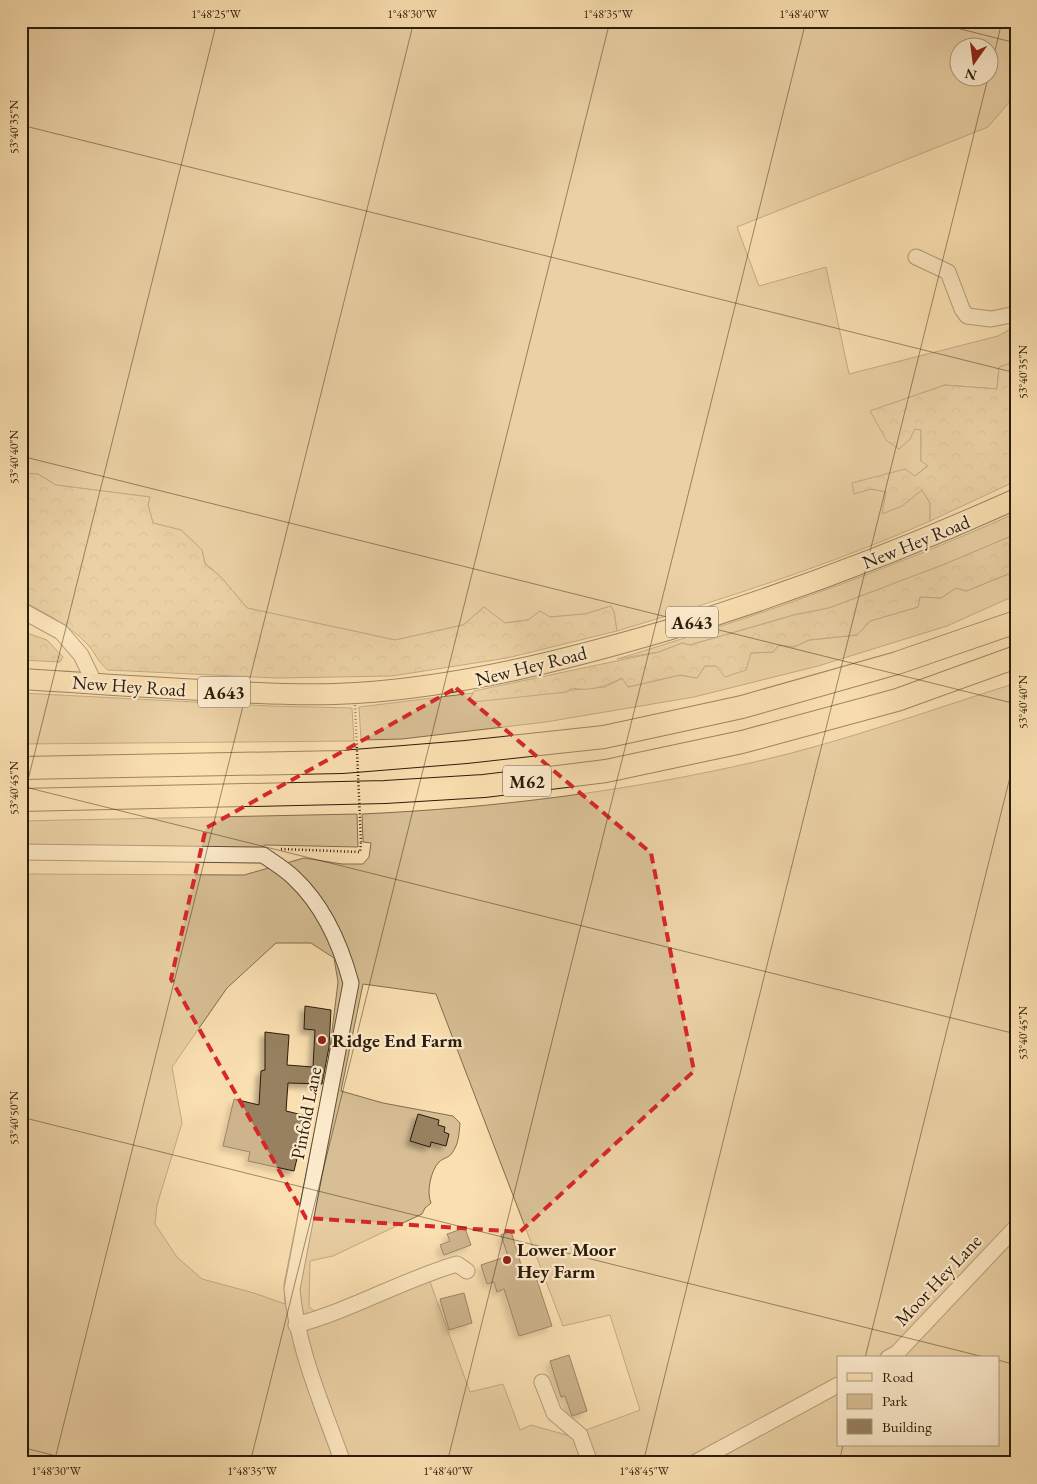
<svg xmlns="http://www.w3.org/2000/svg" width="1037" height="1484" font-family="'EB Garamond',serif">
<defs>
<pattern id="forest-crowns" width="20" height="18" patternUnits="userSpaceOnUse" patternTransform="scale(1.25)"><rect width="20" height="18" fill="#d7be94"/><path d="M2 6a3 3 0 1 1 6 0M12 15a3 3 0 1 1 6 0" fill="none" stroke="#b9a37e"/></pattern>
<filter id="shadow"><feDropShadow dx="-4.5" dy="4.5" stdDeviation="2.5" flood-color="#0004"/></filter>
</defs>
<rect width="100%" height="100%" fill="#fadfb0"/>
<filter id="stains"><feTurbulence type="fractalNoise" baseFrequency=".004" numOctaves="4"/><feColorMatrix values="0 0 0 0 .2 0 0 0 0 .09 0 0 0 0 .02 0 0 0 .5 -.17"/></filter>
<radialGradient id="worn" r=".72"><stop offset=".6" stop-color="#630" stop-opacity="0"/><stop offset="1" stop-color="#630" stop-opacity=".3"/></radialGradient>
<!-- green -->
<path fill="#d7be94" stroke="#826d4f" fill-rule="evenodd" d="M21 21H1016V94L988 127 737 227 759 286 826 267 849 374 998 336 1016 326V362L999 367 997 389 945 385 870 411 910 439 915 428 921 430V461L928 465 915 476 854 493 871 489 887 492 883 513 902 506 922 490 930 503V521C828 566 723 599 617 631L614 612 611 606 585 614 550 617 540 611 528 620 504 623 484 607 463 625 395 640 247 608 221 577 205 563 202 550 181 530 153 523 148 505 150 497 56 485 38 474 21 473ZM960 48H990V78H960Z
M1016 513V534L946 564 829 608 794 615 690 645 682 643 659 652 617 659C753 618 886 571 1016 513Z
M1016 571V595L947 626 818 666 694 697 546 722 402 739 361 740 359 707 473 693 470 699 605 687 623 678 628 687 680 675 697 678 705 666H716L751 653 773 652 779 645 794 647 809 640 857 635 870 621 918 607 920 597 941 598 956 588 966 591Z
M1016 683V1463H21V874L244 875 304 858 342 864H363L369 857 371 843 363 842 362 814C496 808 629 791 759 761 846 741 930 710 1016 683ZM276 943H311L334 958 338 982 328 1064 284 1284 285 1304 254 1293 202 1279 177 1257 155 1224 157 1205 182 1123 172 1067 227 988ZM363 984 436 994 563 1326 610 1315 640 1410 570 1436 531 1425 520 1430 503 1384 470 1392 429 1279 317 1313 309 1307 310 1261 333 1256 422 1214 425 1208 431 1203C426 1192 431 1170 439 1162 443 1158 449 1158 452 1153 459 1144 459 1133 460 1123L453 1116 383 1103 341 1091ZM838 1358H998V1445H838Z
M21 693 270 706 352 708 354 741 21 744Z
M357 814 358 847 265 845 258 850 175 846H21V821Z"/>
<!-- forest -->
<path fill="url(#forest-crowns)" stroke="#826d4f" d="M1016 362V481L930 521V503L922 490 902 506 882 514 886 492 871 489 854 494 852 483 905 469 915 476 928 466 921 461V430L915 429 910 439 899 449 887 441 870 411 945 385 997 389 999 367Z
M21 473 38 474 56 485 150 497 148 505 153 523 181 530 202 550 205 564 221 577 247 608 395 640 463 625 484 607 505 623 528 620 540 611 550 617 585 614 611 606 614 612 617 631 507 658 392 676 276 678 108 670C97 662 95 651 86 643 68 624 44 613 21 600Z
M1016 534V571L966 591 956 588 941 598 920 597 918 607 870 621 857 635 809 640 794 647 779 645 773 652 751 653 746 670 725 677 716 666H705L697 678 680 675 628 687 622 678C606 686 590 692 572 688L567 692 473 702 470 699 474 691 659 652 682 643 690 645 794 615 829 608 945 564Z
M21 631 47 640 63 657 60 662 21 660Z"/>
<!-- building -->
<path fill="#978160" stroke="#2c1c0a" filter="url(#shadow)" d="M305 1006 331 1010 329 1047 322 1084 288 1083 286 1111 307 1116 294 1171 248 1161 250 1152 223 1146 234 1099 259 1105 261 1071 265 1070V1032L289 1035 287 1065 313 1067 315 1030 304 1029Z
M418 1114 439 1120 438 1125 445 1127 444 1132 449 1134 446 1146 431 1142 430 1147 410 1141Z
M465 1228 471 1245 444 1255 440 1245 450 1241 447 1234Z
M511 1231 525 1278 535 1274 552 1326 519 1336 504 1289 497 1292 494 1282 487 1284 481 1265 508 1256 501 1235Z
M464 1293 472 1323 449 1330 440 1299Z
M569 1355 587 1411 572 1416 565 1396 561 1397 550 1361Z"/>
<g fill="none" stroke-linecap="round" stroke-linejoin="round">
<defs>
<path id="minor" d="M916 257 948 272 962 309 967 316 991 319 1016 314
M21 610 61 632 81 655 95 684
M21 852 263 855C273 862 285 869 294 878 323 905 341 946 351 983L292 1289C297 1349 323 1406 343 1463
M296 1325C352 1310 402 1280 457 1264L467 1271
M888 1358 897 1353 1016 1227
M542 1382 554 1413 580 1435 590 1463
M694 1463 838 1385"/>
<path id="major" d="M21 679C88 683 155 688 222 691 267 694 311 696 356 693 463 686 566 660 668 630 787 594 903 550 1016 499"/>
<path id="highway" d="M21 768 342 762 466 752 604 737 742 707 897 663 1016 622
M21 800 385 792 484 786 606 771 742 742 897 700 1016 657"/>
</defs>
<!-- minor casing -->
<use href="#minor" stroke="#604d34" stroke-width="17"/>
<!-- major casing -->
<use href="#major" stroke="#2c1c0a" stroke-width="22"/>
<!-- highway casing -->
<use href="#highway" stroke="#2c1c0a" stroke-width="24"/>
<!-- path -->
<path stroke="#2c1c0a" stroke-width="2.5" stroke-dasharray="1 2.5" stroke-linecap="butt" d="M281 849 360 852 361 843"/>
<!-- minor -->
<use href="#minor" stroke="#fceacc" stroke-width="15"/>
<!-- major -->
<use href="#major" stroke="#fadfb0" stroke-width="20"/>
<!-- highway -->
<use href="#highway" stroke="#fadfb0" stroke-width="22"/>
<!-- path-bridge -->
<path stroke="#2c1c0a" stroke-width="2.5" stroke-dasharray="1 2.5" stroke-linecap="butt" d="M355 705 361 843"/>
</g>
<!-- marked area -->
<path d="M0 0H1037V1484H0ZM456 688 651 853 694 1071 520 1232 306 1218 171 979 206 828Z" fill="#fadfb0" fill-opacity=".55" fill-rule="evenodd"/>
<path fill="none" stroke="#d62828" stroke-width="4" stroke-dasharray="10 6" stroke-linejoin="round" d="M456 688 651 853 694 1071 520 1232 306 1218 171 979 206 828Z"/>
<!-- ticks -->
<path fill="none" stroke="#2c1c0a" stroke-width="1" stroke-opacity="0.45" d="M929 21 1016 43M990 72 1002 21M21 125 1016 373M21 456 1016 704M21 786 1016 1034M21 808 217 21M21 1117 988 1358M865 1358 1016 753M998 1360 1016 1365M21 1447 84 1463M54 1463 414 21M250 1463 610 21M447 1463 806 21M643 1463 988 78M839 1463 843 1445"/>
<!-- markers -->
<g fill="#8f2418" stroke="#fceacc" stroke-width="2">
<circle cx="322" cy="1040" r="5"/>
<circle cx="507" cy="1260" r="5"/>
</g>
<g text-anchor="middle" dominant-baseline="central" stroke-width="4.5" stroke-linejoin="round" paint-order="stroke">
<!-- shield labels -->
<g fill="#fceacc" stroke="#6a5a44" stroke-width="1">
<rect x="666" y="606.5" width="52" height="31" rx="4"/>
<rect x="198" y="676.5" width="52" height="31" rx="4"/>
<rect x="503" y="765.5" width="48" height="31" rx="4"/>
</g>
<g font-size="18" font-weight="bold" fill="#2c1c0a">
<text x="692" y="622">A643</text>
<text x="224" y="692">A643</text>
<text x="527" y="781">M62</text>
</g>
<!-- street labels -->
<g font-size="19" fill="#2c1c0a" stroke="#fceacc">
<text transform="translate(916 542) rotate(-22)">New Hey Road</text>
<text transform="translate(531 666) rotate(-14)">New Hey Road</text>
<text transform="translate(129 686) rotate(4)">New Hey Road</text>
<text transform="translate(306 1113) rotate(-79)">Pinfold Lane</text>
<text transform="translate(938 1280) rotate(-47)">Moor Hey Lane</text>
</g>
<!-- poi labels -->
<g font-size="19" font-weight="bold" fill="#2c1c0a" stroke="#fceacc" text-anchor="start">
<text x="332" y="1040">Ridge End Farm</text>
<text x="517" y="1249">Lower Moor<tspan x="517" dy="22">Hey Farm</tspan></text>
</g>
</g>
<!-- margin -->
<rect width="1037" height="1484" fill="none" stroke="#fadfb0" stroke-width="55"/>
<!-- legend -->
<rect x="837" y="1356" width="162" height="90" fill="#fceacc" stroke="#a9987e"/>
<rect x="847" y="1373" width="25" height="8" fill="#fadfb0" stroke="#a9987e"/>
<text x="882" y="1382" font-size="15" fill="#2c1c0a">Road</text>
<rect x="847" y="1394" width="25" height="15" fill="#d7be94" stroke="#a9987e"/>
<text x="882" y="1406" font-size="15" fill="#2c1c0a">Park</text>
<rect x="847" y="1419" width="25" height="15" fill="#978160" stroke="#a9987e"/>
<text x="882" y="1432" font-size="15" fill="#2c1c0a">Building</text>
<!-- north arrow -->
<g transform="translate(974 62) rotate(194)"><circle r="24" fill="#fceacc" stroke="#a9987e"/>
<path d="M0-4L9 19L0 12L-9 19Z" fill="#8f2418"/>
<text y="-8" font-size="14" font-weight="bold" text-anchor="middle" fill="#2c1c0a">N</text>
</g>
<rect x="28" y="28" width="982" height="1428" fill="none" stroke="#2c1c0a" stroke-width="2"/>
<g font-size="12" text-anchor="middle" fill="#2c1c0a">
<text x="216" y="18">1°48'25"W</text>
<text x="412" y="18">1°48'30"W</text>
<text x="608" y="18">1°48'35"W</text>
<text x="804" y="18">1°48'40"W</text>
<text transform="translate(14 127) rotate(-90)" y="4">53°40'35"N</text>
<text transform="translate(1023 372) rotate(-90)" y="4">53°40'35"N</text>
<text transform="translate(14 457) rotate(-90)" y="4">53°40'40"N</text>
<text transform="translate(1023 702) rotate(-90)" y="4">53°40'40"N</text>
<text transform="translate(14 788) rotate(-90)" y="4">53°40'45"N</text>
<text transform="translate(1023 1033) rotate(-90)" y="4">53°40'45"N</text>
<text transform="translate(14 1118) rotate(-90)" y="4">53°40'50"N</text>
<text x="56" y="1475">1°48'30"W</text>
<text x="252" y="1475">1°48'35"W</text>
<text x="448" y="1475">1°48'40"W</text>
<text x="644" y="1475">1°48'45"W</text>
</g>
<rect width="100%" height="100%" filter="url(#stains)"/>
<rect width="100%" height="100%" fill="url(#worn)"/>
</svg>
